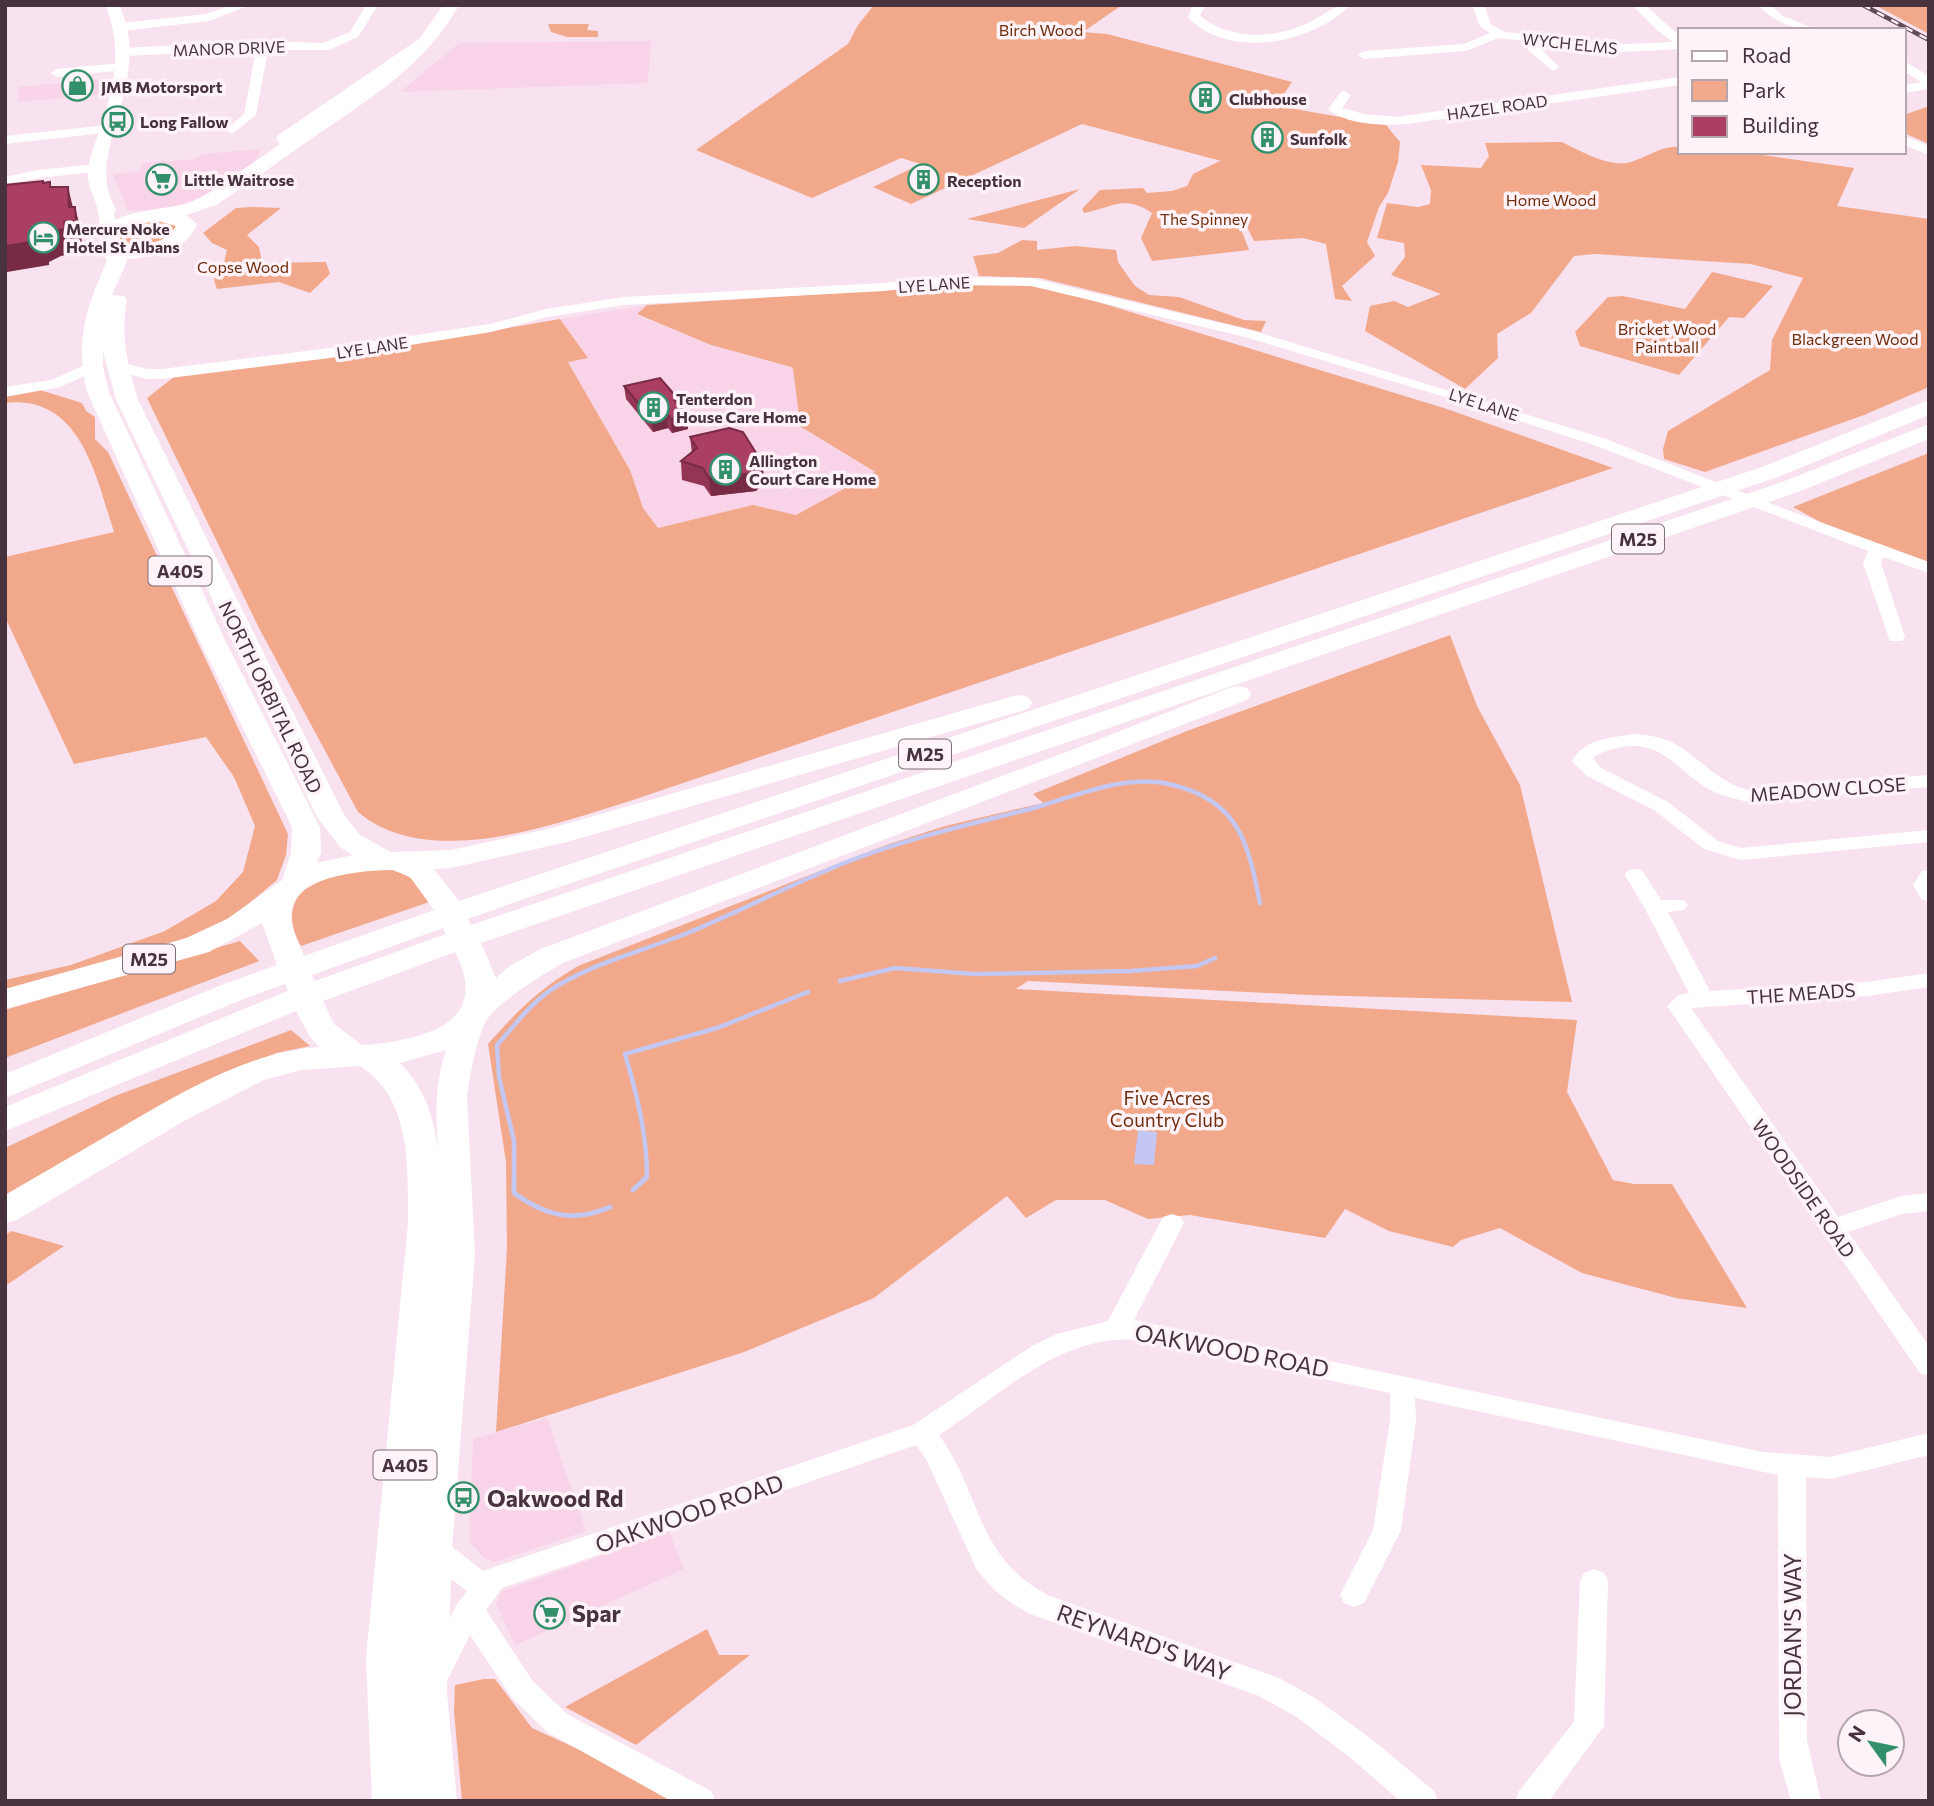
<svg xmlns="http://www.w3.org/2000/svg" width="1934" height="1806" font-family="Commissioner,sans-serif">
<rect width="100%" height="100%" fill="#f8e2ef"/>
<!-- built -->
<path fill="#f9d4e9" d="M652 41 647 83 400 92 459 43Z
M111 78 108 94 18 102 19 87Z
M262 149 253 163 199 200 170 209 128 211 113 174 139 172 143 163 195 159 203 154Z
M647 305 637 315 711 345 790 367 793 369 800 423 798 425 875 473 796 515 753 505 658 528 643 508 630 470 568 361 587 357 560 319Z
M547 1418 586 1531 495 1562 485 1559 469 1541 473 1439Z
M669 1532 684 1569 515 1645 496 1604 502 1591Z"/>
<!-- green -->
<path fill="#f2a88a" d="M874 5H1122L1083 32 1107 34 1292 82 1282 97 1283 107 1386 125 1400 142 1398 162 1388 193 1379 207 1367 242 1375 256 1342 286 1352 301 1335 299 1326 244 1303 238 1254 241 1247 227 1241 229 1249 250 1152 261 1141 238 1152 213C1124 194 1112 208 1084 213L1082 209 1100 190 1143 188 1147 193 1172 191 1187 186 1193 174 1220 161 1225 162 1082 124 911 204 873 187 921 164 901 158 812 198 696 150 848 44 858 25Z
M1875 5H1929V34Z
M548 24H589L587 30 598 31V37H567L551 32Z
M1929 106V144L1904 133V115Z
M1562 142C1580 151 1606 166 1627 163 1646 159 1660 145 1680 147V152H1741L1854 168 1837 206 1929 219V387L1864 415 1705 472 1664 459 1663 449 1668 431 1770 370 1772 340 1803 278 1751 264 1595 254 1574 256 1531 313 1497 334 1498 358 1465 389 1365 331 1370 306 1394 301 1408 307 1441 294 1391 275 1405 257 1404 243 1377 238 1387 203 1418 207 1430 204 1431 190 1421 165 1481 168 1489 156 1485 143Z
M1080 189 1024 228 967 219Z
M251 207 281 208 247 235 259 247 262 263 326 262 330 274 310 293 279 282 217 289 214 280 223 267 227 250 212 243 203 233 236 208Z
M159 218 178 223 177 232 155 246 117 248C118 224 139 223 159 218Z
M1022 240 1037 241V250L1075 246 1116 250 1118 262 1135 286 1149 295 1179 297 1244 320 1266 321 1261 332 1040 278 979 276 973 256 998 253Z
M1712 272 1773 286 1744 318 1729 317 1679 375 1580 346 1575 332 1608 297 1623 296 1685 309Z
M1002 283 1049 287 1447 409 1613 468 630 801C552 825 428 871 358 812L259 628 147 398 178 374 497 330 560 319 588 358 568 362 630 470 643 508 658 528 753 505 796 515 875 472 798 425 800 423 793 369 791 367 711 345 637 314 647 305Z
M40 390 82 403 86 411 95 417V439L108 452 288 834 286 855 277 880 234 916 186 938 5 991V980L71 965 165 931 216 901 243 872 255 826 234 777 206 737 74 764 5 617V557L114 532C96 477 81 394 5 403V395Z
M1929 453V563L1844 535 1793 507Z
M1450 635 1477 706 1520 785 1572 1002 1309 995 1028 981 1016 989 1577 1020 1567 1092 1613 1180 1634 1184H1672L1747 1308 1676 1298 1582 1273 1500 1228 1461 1240 1453 1247 1389 1231 1345 1209 1325 1238 1190 1215 1148 1219 1105 1200H1056L1026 1218 1007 1196 874 1298 744 1352 496 1432 507 1248 506 1162 488 1044C519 1009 538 990 578 966L886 845 945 826 1043 803 1033 794 1187 731Z
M384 868C408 873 419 882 435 900L301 946C284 917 291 892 323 878 340 871 365 871 384 868Z
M240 941 259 961 5 1058V1010Z
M291 1030 310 1046 276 1053 211 1081 5 1196V1148L115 1096Z
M12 1231 64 1246 5 1286V1235Z
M707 1629 719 1655H750L636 1745 565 1707Z
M484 1679H495L532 1728 626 1771 676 1801H462L454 1711 455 1685Z"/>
<!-- water -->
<path fill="#c4c7f1" d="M1138 1130 1157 1132 1154 1165 1134 1164Z"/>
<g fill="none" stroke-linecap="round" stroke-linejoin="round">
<!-- stream-far1 -->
<path stroke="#c4c7f1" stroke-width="4.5" d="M840 981 895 968 975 974 1131 971 1197 966 1215 958
M514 1179V1141L499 1077 497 1045C516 1024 533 1000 557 986 597 962 642 951 685 934 744 910 800 879 860 857 917 836 975 823 1034 808 1079 795 1125 773 1173 785 1239 801 1248 843 1260 903
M644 1179 647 1177C647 1134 637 1095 625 1054L717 1028 808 992"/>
<!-- stream -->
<path stroke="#c4c7f1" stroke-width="5" d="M514 1178V1193C545 1216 574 1223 610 1207
M633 1190 646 1178"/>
<!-- minor -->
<path fill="#fff" fill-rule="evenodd" d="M232 5H250L209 21 121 31 115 27 121 23 207 14Z
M366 5H378L358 37 329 50H268L256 115 232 134 226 130 244 114 256 50 123 56 117 52 123 48 263 41 323 43 350 32Z
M1193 5H1205L1200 16C1232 41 1275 39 1310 22 1324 15 1333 5 1350 5 1313 44 1227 60 1188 17Z
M1472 5H1484L1491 24 1505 32 1569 38 1603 45 1673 42 1656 29 1632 5H1645L1680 36V49L1603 53 1539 42 1538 46 1559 67 1553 71 1528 50 1527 41 1498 38 1466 51 1364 59 1358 55 1364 51 1464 44 1490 33 1480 26Z
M1758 5H1771L1783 16 1818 30C1794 30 1775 23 1758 5Z
M419 39 425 43 423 46 291 138 290 152H280L279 142 276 139 277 136Z
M1904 61 1929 76V89L1904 93V85L1921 82 1904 71Z
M120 63 124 64V70L57 77 51 73 57 69Z
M1680 77V85L1407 124C1383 126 1347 125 1328 109L1341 92 1345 91 1351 95 1342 108 1364 114 1397 117Z
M108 125 113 126V132L5 144V136Z
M1904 136 1929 146V155L1904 145Z
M97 164 104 168 102 171 38 178 5 185V177L38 170Z
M941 277 1031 278 1254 331 1603 438 1793 512 1929 562V573L1883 557 1881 563 1905 637 1902 641H1890L1863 563 1868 551 1591 444 1445 397 1245 337 1031 286 941 285 884 291 624 305 547 317 491 332 330 358 162 379H146L112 369 109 366 117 361 147 369H162L330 348 490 324 546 309 624 297 884 283Z
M92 362 100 367 97 370 60 387 5 397V387L51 380Z
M1634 734C1649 735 1664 737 1677 745 1703 761 1718 782 1748 790L1929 775V787L1748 802C1732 798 1716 795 1702 785 1675 767 1660 741 1623 747 1612 749 1602 751 1593 758L1601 768 1668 802 1718 841 1741 848 1929 830V842L1740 860 1704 849 1654 810 1587 776 1572 761C1585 738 1611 738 1634 734Z
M1635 869 1642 870 1661 900H1684L1688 905 1684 910 1668 912 1710 991 1867 982 1929 973V987L1867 996 1691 1008 1838 1217 1901 1196 1929 1193V1211L1902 1214 1848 1232 1929 1346V1376L1920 1373 1667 1006 1679 995 1689 993 1644 907 1625 875 1628 870Z
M1929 870V901L1922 900 1913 885 1922 871Z
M1172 1214 1181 1217 1184 1223 1134 1320 1763 1452 1830 1457 1929 1433V1455L1830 1479 1806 1477 1807 1740 1821 1801H1791L1779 1758 1778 1475 1415 1398 1416 1420 1401 1530 1364 1603 1354 1607 1344 1603 1340 1595 1373 1530 1390 1420V1393L1139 1340C1060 1333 1000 1396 939 1435 983 1496 975 1558 1050 1596L1279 1678 1315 1698 1374 1741 1434 1791 1438 1801H1400L1352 1759 1295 1716 1259 1696 1030 1614C1008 1602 990 1589 976 1568L926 1459 916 1445 502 1588 486 1610 532 1680 567 1714 711 1791 715 1801H671L547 1732 512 1698 470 1635 447 1681 437 1685 427 1681 422 1672 457 1604 467 1591 422 1557 418 1549 422 1541C444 1533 466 1559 483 1571L913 1425 1032 1346 1057 1334 1108 1321 1163 1217Z
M1594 1569 1604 1573 1608 1581 1604 1726 1549 1801H1515L1519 1791 1574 1722 1580 1581 1584 1573Z"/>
<!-- major -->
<path fill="#fff" fill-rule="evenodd" d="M105 5H119C156 82 81 152 116 209L114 215 119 233 110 238 101 233C99 224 99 215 97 207 94 195 87 186 88 172 89 157 95 144 100 130 113 90 124 46 105 5Z"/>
<!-- highway -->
<path fill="#fff" fill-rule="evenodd" d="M443 5H459C426 65 372 97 317 135 287 155 258 177 228 197L216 205 186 215 197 224C186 252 153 258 126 259L127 261 112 295 124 296 127 300C120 337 128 365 138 400L344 815 360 835 391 852 451 850 552 828 1010 697 1019 695 1028 697 1032 703 1028 709 567 842 451 868 434 869 459 901 1762 467 1929 400V415L1778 477 518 901 468 919 471 925 1782 482 1929 424V439L1798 492 481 943 496 978 511 965 541 949 1077 748 1229 688 1238 686 1247 688 1251 694 1247 700 563 963C545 973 493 1005 485 1023 475 1045 470 1074 467 1098L475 1254 452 1549 447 1693 457 1801H372L366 1658 408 1223C408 1168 412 1099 360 1066L301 1070 264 1080 184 1121 17 1220 5 1223V1195C44 1172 83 1150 122 1127 182 1092 248 1052 319 1047L310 1037 296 1011 5 1131V1107L288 991 285 984 246 998 5 1098V1074L224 984 277 965 262 923 209 952 5 1009V989L187 938 227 919 282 880 291 853 292 827 201 644 87 392C75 340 86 308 107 261L99 248 100 233C118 209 158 211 184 204 195 201 205 195 215 189L382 74 418 41ZM158 221 176 226C166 245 139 247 119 246L120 235C132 227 144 222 158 221ZM103 351 116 400 317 817 340 847 353 855 317 863 321 853 320 827 227 644 109 392 103 367ZM393 870 410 877 434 910 304 956C298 941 289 926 292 909 298 875 366 870 393 870ZM443 928 446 934 315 981 312 975ZM455 952C492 1024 424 1039 367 1045H362L334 1024 323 1001ZM446 1050C434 1087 436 1113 438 1151 434 1118 425 1088 400 1063Z"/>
<defs>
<path id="rail" d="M1863 5 1929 40"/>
</defs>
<!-- rail casing -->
<use href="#rail" stroke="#614b58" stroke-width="4.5"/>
<!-- rail -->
<use href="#rail" stroke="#fef3f9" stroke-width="2.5" stroke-dasharray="8" stroke-linecap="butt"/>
</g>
<!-- wall -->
<path fill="#933555" d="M624 386 679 400V407L688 429 672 433 668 428 653 432 626 399Z
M690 437 764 482 756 491 711 496 704 486 682 480 681 461 692 453Z"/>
<!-- shaded-wall -->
<path fill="#782b45" d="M68 187 74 212 75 207 81 231 82 246 70 247 71 254 61 256 49 262V265L7 272 5 266V246L43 236 55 231 64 222 69 207Z
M667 414 668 428 653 432 651 418Z
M687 415 688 429 672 433 671 419Z
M763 464 764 482 756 491 711 496 709 478Z"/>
<!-- building -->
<path fill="#ab3e63" stroke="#782b45" stroke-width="2" d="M43 181V183L50 182V187H68L69 207H75L76 221 64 222 65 229 55 231 43 236V240L5 246V185Z
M660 378 679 400 675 401 687 415 671 419 667 414 651 418 624 386Z
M729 428 743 432 763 464 755 473 709 478 703 468 681 461 697 448 690 437Z"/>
<!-- icons -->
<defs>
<symbol id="shop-ring" viewBox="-11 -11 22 22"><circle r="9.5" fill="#fef3f9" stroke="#32916a" stroke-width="1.5"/><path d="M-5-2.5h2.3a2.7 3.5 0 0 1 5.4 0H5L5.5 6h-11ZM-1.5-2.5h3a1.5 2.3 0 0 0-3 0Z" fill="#32916a"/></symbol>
<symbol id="building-ring" viewBox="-11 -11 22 22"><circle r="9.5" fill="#fef3f9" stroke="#32916a" stroke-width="1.5"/><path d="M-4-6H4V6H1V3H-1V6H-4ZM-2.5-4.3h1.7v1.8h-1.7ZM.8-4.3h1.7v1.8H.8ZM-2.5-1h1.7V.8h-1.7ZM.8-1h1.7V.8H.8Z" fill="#32916a"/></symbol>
<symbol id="bus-ring" viewBox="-11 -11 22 22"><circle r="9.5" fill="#fef3f9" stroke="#32916a" stroke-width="1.5"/><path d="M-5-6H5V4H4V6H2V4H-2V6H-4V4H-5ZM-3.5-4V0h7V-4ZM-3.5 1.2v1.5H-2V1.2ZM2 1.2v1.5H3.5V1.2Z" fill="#32916a"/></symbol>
<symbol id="supermarket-ring" viewBox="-11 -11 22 22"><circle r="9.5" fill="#fef3f9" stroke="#32916a" stroke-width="1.5"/><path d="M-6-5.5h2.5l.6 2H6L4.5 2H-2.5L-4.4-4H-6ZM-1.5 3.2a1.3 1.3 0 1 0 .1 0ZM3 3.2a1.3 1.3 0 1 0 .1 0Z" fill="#32916a"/></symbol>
<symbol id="hotel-ring" viewBox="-11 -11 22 22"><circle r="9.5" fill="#fef3f9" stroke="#32916a" stroke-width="1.5"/><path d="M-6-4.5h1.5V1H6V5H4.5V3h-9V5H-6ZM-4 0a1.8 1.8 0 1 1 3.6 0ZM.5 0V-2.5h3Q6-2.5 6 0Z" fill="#32916a"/></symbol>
</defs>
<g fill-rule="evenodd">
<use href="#shop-ring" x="60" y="68" width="35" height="35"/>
<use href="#building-ring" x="1188" y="80" width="35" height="35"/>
<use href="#bus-ring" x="100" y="104" width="35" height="35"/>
<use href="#building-ring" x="1250" y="120" width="35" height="35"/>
<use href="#supermarket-ring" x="144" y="162" width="35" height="35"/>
<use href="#building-ring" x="906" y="162" width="35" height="35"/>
<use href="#hotel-ring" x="26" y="220" width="35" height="35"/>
<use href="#building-ring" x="636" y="390" width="35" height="35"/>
<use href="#building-ring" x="708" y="452" width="35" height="35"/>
<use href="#bus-ring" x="446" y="1480" width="35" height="35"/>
<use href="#supermarket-ring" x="532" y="1596" width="35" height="35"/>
</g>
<g text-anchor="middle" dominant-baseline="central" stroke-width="7" stroke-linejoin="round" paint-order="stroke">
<!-- far-park labels -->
<g font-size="16" fill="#712d0c" stroke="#fef3f9">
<text x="1041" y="29">Birch Wood</text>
<text x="1551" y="199">Home Wood</text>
<text x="1204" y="218">The Spinney</text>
<text x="243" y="266">Copse Wood</text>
<text x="1667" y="328">Bricket Wood<tspan x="1667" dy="18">Paintball</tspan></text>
<text x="1855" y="338">Blackgreen Wood</text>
</g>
<!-- far-street labels -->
<g font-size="16" fill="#47323e" stroke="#fef3f9">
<text transform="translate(1570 43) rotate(6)">WYCH ELMS</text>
<text transform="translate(229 48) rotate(-2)">MANOR DRIVE</text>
<text transform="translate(1497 107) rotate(-8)">HAZEL ROAD</text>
<text transform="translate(934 284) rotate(-4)">LYE LANE</text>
<text transform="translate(372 347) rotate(-9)">LYE LANE</text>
<text transform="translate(1484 404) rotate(18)">LYE LANE</text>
</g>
<!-- far-poi labels -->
<g font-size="16" font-weight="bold" fill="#47323e" stroke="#fef3f9" text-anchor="start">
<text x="101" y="86">JMB Motorsport</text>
<text x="1229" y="98">Clubhouse</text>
<text x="140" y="121">Long Fallow</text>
<text x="1290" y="138">Sunfolk</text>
<text x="184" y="179">Little Waitrose</text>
<text x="947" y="180">Reception</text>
<text x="66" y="228">Mercure Noke<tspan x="66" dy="18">Hotel St Albans</tspan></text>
<text x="676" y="398">Tenterdon<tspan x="676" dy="18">House Care Home</tspan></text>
<text x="749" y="460">Allington<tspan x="749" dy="18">Court Care Home</tspan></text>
</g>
<!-- shield labels -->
<g fill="#fef3f9" stroke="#7e6c76" stroke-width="2">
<rect x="1612" y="524.5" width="52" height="29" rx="5"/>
<rect x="148.5" y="556.5" width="63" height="29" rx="5"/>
<rect x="899" y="739.5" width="52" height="29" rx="5"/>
<rect x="123" y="944.5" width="52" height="29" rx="5"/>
<rect x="373.5" y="1450.5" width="63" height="29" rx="5"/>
</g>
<g font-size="18" font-weight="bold" fill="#47323e">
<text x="1638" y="539">M25</text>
<text x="180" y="571">A405</text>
<text x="925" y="754">M25</text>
<text x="149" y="959">M25</text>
<text x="405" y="1465">A405</text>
</g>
<!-- street labels -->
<g font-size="19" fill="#47323e" stroke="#fef3f9">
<text transform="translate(271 697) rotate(64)">NORTH ORBITAL ROAD</text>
<text transform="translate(1828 789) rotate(-4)">MEADOW CLOSE</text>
<text transform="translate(1801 993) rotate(-4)">THE MEADS</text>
<text transform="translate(1804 1188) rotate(55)">WOODSIDE ROAD</text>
</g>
<!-- park labels -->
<g font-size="19" fill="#712d0c" stroke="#fef3f9">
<text x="1167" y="1097">Five Acres<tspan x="1167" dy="22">Country Club</tspan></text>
</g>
<!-- near-street labels -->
<g font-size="23" fill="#47323e" stroke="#fef3f9">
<text transform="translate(1232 1350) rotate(11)">OAKWOOD ROAD</text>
<text transform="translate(689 1513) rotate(-19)">OAKWOOD ROAD</text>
<text transform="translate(1792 1635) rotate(-90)">JORDAN'S WAY</text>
<text transform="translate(1144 1642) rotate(20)">REYNARD'S WAY</text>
</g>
<!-- near-poi labels -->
<g font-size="23" font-weight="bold" fill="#47323e" stroke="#fef3f9" text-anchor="start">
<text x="487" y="1498">Oakwood Rd</text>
<text x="572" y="1613">Spar</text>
</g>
</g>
<!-- border -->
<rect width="1934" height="1806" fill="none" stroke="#47323e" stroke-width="14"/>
<!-- legend -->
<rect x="1678" y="28" width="228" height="126" fill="#fef3f9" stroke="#b5a6ae" stroke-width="2"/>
<rect x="1692" y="51" width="35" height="10" fill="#ffffff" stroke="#b5a6ae" stroke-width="2"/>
<text x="1742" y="63" font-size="21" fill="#47323e">Road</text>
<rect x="1692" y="80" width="35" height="21" fill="#f2a88a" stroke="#b5a6ae" stroke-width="2"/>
<text x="1742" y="98" font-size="21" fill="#47323e">Park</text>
<rect x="1692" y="116" width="35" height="21" fill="#ab3e63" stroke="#b5a6ae" stroke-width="2"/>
<text x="1742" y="133" font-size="21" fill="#47323e">Building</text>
<!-- north arrow -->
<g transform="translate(1871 1743) rotate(303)"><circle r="33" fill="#fef3f9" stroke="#b5a6ae" stroke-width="2"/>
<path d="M0-5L12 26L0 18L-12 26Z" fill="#32916a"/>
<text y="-10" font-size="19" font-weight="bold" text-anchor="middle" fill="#47323e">N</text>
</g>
</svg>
